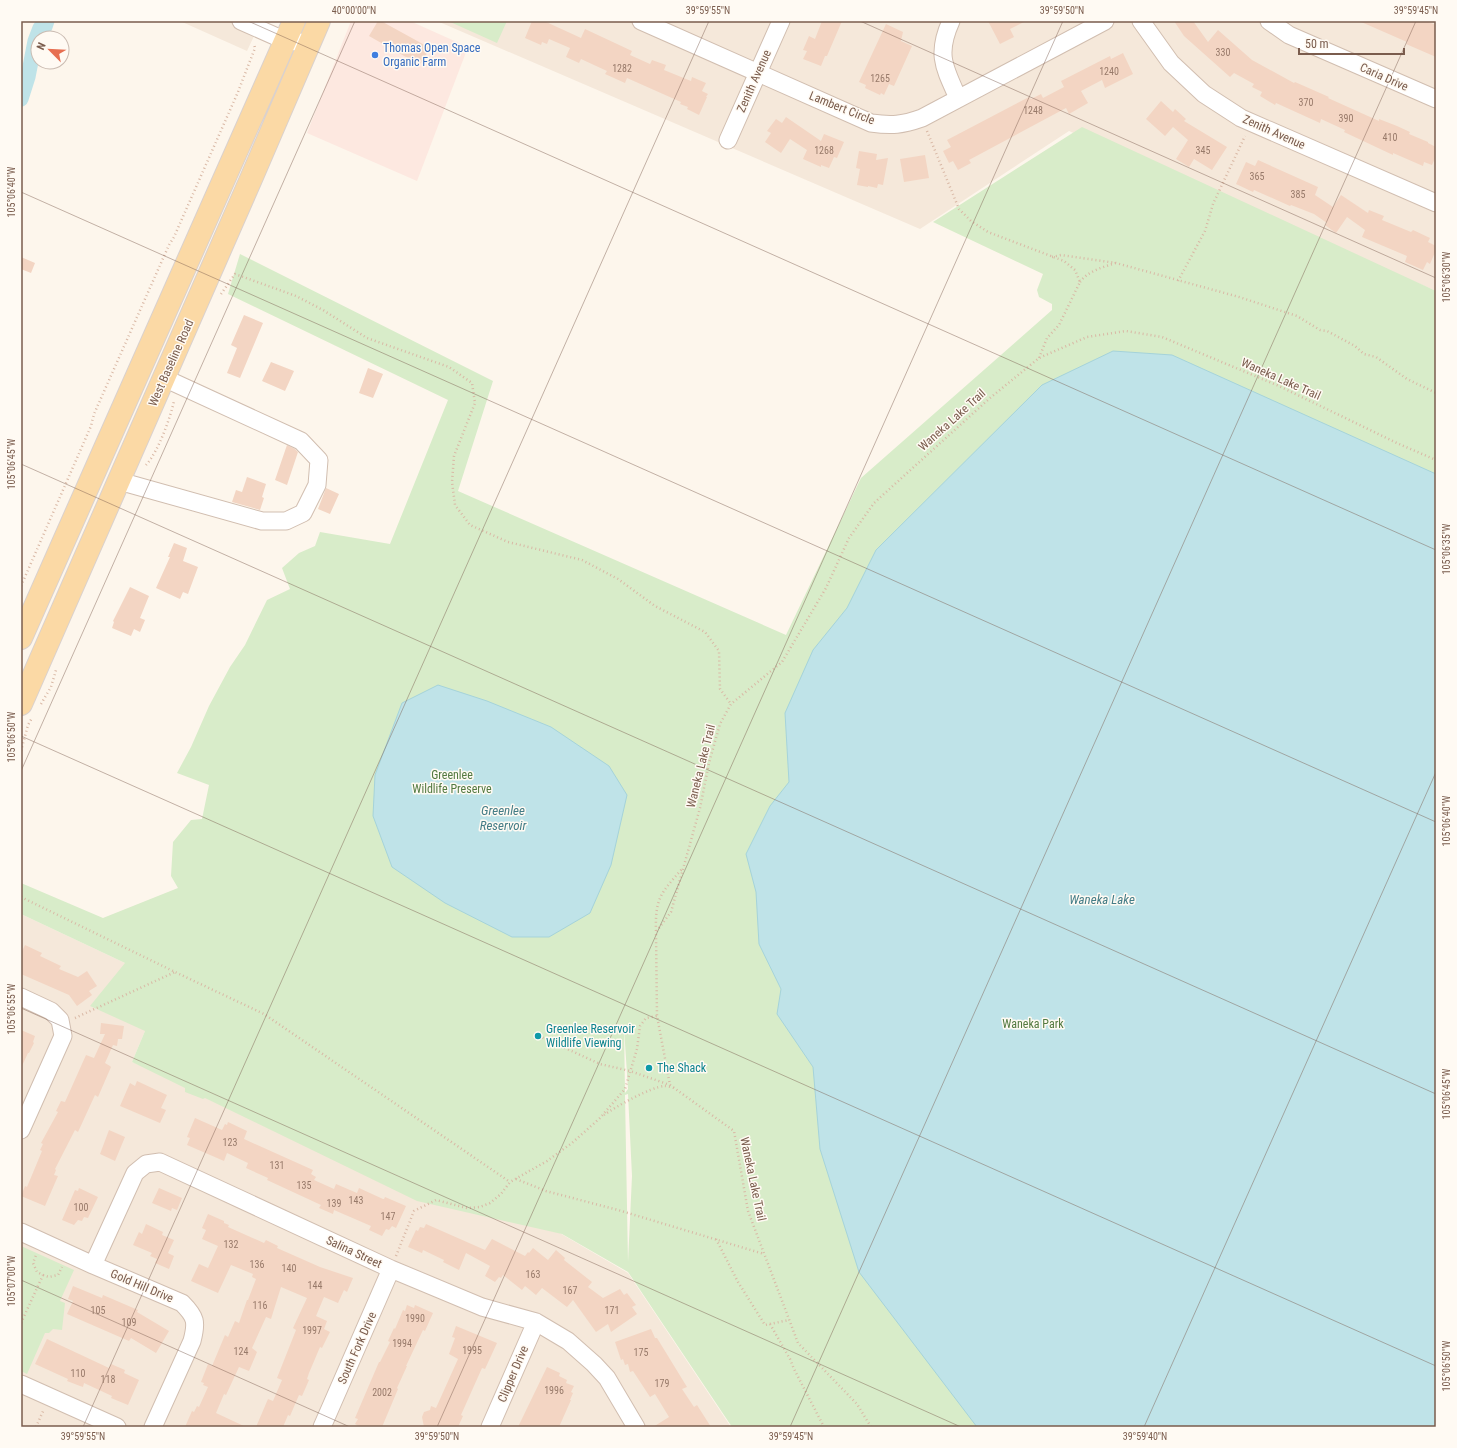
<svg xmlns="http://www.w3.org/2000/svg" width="1457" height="1448" font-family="'Roboto Condensed',sans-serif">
<rect width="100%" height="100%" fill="#fdf6ec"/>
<!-- residential -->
<path fill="#f5e8da" d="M180 21H261L247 51Z
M437 21H1436V291L1069 131 920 229Z
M21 914 125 963 145 1031 132 1062 558 1232 628 1273 731 1427H21Z"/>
<!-- commercial -->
<path fill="#fde8e0" d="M351 21H410L468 47 417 181 307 133Z"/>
<!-- green -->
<path fill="#d8ecc9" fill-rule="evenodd" d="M448 21H507L497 43Z
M1082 127 1436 291V1427H732L628 1272 562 1234 417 1201 205 1098 203 1099 185 1092V1088L132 1062 145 1031 90 1006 125 963 21 914V883L103 918 178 888 171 876 173 842 191 820 202 819 209 785 177 773 191 747 209 706 230 667 245 645 267 600 290 589 282 568 299 553 315 546 320 532 390 544 448 400 228 294 240 254 493 381 458 491 786 635 861 478 1052 310V304L1039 297 1037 290 1043 274 933 222ZM624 1028 628 1089 625 1093V1092ZM628 1094 632 1176 628 1262 625 1095Z
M21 1246 74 1270 60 1301 65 1303 62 1330 53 1329 49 1333H45L27 1374 21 1371Z"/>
<!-- water -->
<path fill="#bfe3e8" stroke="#a5d3da" d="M1113 351 1172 355 1436 474V1427H977L859 1272 820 1149 813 1067 777 1014 781 989 759 944 756 892 746 854 770 806 789 782 785 713 813 650 847 608 876 550 1042 385Z
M438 685 487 701 551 727 609 766 627 795 611 865 590 913 549 937H512L445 903 392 867 373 816 375 775 402 703Z"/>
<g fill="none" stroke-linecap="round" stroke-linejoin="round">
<!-- canal -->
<path stroke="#bfe3e8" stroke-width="15" d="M21 99 28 77 35 41 40 28 45 27 47 21"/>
</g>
<!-- building -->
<path fill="#f3d5c3" d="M378 21H381L430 48 420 65 369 36Z
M532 21H544L581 38 585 29 632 51 630 55 650 64 652 60 666 65 664 70 691 81 692 77 706 83 702 91 708 94 706 97H707L699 115 687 109 688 107 680 104 681 102 627 78 625 83 605 74 607 71 581 59 579 63 566 57 570 48 549 39 547 44 542 42 541 45 525 38Z
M822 21H842L827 56H825L821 66 803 59 807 51 803 50 809 36 815 39Z
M988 21H1026L1010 29 1014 37 1000 44Z
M1174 21H1193L1208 42 1218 30 1252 60 1294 83 1295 82 1329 97 1328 98 1379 121V119L1397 126 1410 132 1409 134 1428 142V143L1436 147V156L1432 165 1424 162 1423 166 1393 153V155L1344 132 1345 130 1321 119 1320 123 1276 103 1275 105 1260 96 1262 92 1252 87 1254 84 1234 73 1230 77 1184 36Z
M1359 21H1426L1436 25V57L1406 44 1407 42Z
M886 24 903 32 901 41 912 46 894 86 889 84 884 95 881 93 880 95 865 88 866 85 859 82Z
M1123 53 1133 74 1105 88 1102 80 1081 91 1088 103 1069 114 1066 108 969 160 971 163 958 170 953 161 949 163 943 151 951 147 947 140 1029 97 1031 99 1041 94 1043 98 1064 87 1061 81 1110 56 1111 59Z
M1161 101 1173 112 1175 109 1186 119 1184 121 1227 147 1212 170 1194 159 1189 167 1176 159 1188 140 1173 127 1165 136 1146 119Z
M786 117 821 141 824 134 844 142 837 158 834 157 829 168 821 165V167L803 159 807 150 790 139 781 153 765 142 771 133 767 131 776 119 782 123Z
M859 151 877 154 876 160 888 158 883 185 878 184 877 188 868 186V187L857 185 860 169 856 168Z
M925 155 929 178 904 182 900 159Z
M1258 160 1318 187 1315 195 1333 207 1341 195 1368 213 1369 210 1384 216 1382 220 1411 232 1413 230 1430 238 1428 242 1436 246V250L1430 264 1427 262 1423 270 1405 262 1407 256 1362 237 1365 230 1347 217 1336 233 1325 225 1327 223 1314 214 1291 205 1290 206 1254 190 1253 192 1236 184 1246 162 1255 166Z
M21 257 35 263 31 273 21 269Z
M244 315 263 323 240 378 227 373 237 348 231 345Z
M271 362 294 371 285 391 262 381Z
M368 368 383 374 373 398 359 393Z
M287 445 295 449 298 452 287 485 275 480Z
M247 477 266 484 262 497 264 498 260 510 232 502 236 490 242 492Z
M326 488 339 494 330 514 318 509Z
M174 543 187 548 183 561 198 567 188 594 183 592 180 599 156 588 170 557H168Z
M130 587 149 596 140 618 145 620 140 632 134 629 131 636 112 628 114 622 113 621Z
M25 945 42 953 40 956 61 966 59 969 78 977 87 971 97 986 89 991 92 995 77 1006 69 995 21 974V953Z
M101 1023 124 1026 122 1039H118L117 1046 113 1045 105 1063 110 1066 111 1067 98 1097 95 1095 78 1132 75 1130 55 1169 56 1170 54 1175 58 1176 45 1206 21 1196 25 1186 27 1187 42 1151 40 1150 43 1144 41 1143 58 1112 56 1111 61 1101 65 1102 86 1055 94 1058 105 1034H100Z
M21 1030 35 1036 33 1042 34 1043 29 1053H28L21 1068Z
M137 1081 167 1095 161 1108 166 1110 160 1123 120 1106 130 1083 135 1086Z
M195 1118 222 1130 225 1124 227 1125 228 1122 247 1131 244 1139 313 1170 311 1174 316 1177 314 1180 334 1189 336 1184 357 1193 359 1188 383 1199H384L385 1197 406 1206 396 1228 392 1226 389 1230 386 1229 382 1236 369 1230 371 1226 334 1210 333 1214 319 1208 321 1205 267 1180 268 1178 246 1168 248 1163 227 1153 224 1161 187 1145 190 1138 187 1137Z
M109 1130 125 1137 115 1161 100 1154Z
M79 1188 98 1197 88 1218 84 1217 82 1221 78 1220 74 1225 62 1220 75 1190 78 1191Z
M159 1188 182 1198 177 1210 172 1208 171 1211 152 1203Z
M208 1214 224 1221V1223L229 1225 228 1227 264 1243 266 1240 278 1246 277 1248 320 1267 353 1278 347 1292 344 1290 338 1303 324 1297 316 1316 327 1321 324 1329 330 1332 322 1348 320 1347 309 1373 307 1379 309 1380 302 1396 299 1395 290 1416 288 1415 283 1427H256L268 1399 273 1401 282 1380 277 1378 296 1330 293 1328 307 1298 281 1287 271 1319 266 1317 252 1348 257 1352 249 1371 239 1367 226 1395 224 1394 216 1413 246 1427H185L192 1411 194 1412 197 1406 199 1407 208 1387 203 1385 204 1383 201 1382 208 1364 212 1366 225 1335 228 1337 235 1321 239 1323 247 1300H248L256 1279 252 1277 253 1274 231 1265 218 1293 191 1281 199 1264 208 1268 218 1246 202 1239 206 1230 202 1228Z
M146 1224 163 1232 162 1235 174 1240 168 1253 174 1256 169 1269 155 1263 157 1259 150 1256 152 1253 133 1245 139 1232 142 1234Z
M426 1224 485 1250 492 1239 525 1256 528 1252 529 1253 533 1248 548 1260 556 1250 565 1258 564 1260 592 1282 588 1287 603 1298 620 1289 624 1295 627 1293 636 1305 632 1307 637 1314 611 1332 608 1324 596 1332 573 1300 567 1307 542 1288 536 1295 525 1286 522 1290 503 1275 501 1278 499 1277 495 1282 485 1276 490 1266 466 1253 459 1270 443 1262 444 1260 423 1250 422 1253 408 1247 416 1230 418 1231 420 1227 424 1228Z
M73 1286 102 1298 103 1295 138 1310 137 1312 169 1331 156 1353 131 1338 129 1341 67 1314 73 1301 68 1299Z
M407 1305 414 1308 415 1305 433 1313 425 1331 423 1330 406 1366H407L397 1388 398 1389 382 1427H361L355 1424 358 1419 355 1418 379 1362H380L390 1342 388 1341 394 1328 395 1329 403 1310 405 1311Z
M456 1326 497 1343 485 1369 482 1368 461 1415 463 1416 458 1427H424L422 1417 424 1412 430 1410 431 1406 436 1408 458 1359 449 1354 455 1338 452 1337Z
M651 1329 655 1338H657L687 1387 682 1389 694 1407 697 1405 711 1427H653L669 1417 655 1394 650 1397 633 1371 630 1372 628 1364 625 1365 623 1359 621 1360 615 1342Z
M47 1339 109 1368 111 1364 125 1370 124 1373 139 1380 128 1405 111 1398 112 1396 84 1383 83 1387 80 1386 67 1381 68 1379 35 1364Z
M547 1367 560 1373 559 1376 567 1380 566 1383 574 1386 571 1392 573 1393 570 1400H571L559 1427H518Z"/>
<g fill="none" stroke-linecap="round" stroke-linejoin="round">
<defs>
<path id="minor" d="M241 21 286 41 310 43
M641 21 871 123C892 126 902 125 922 118L1105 21
M951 21C936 54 944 67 958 98
M1141 21 1171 63 1204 94 1241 118 1436 203
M1269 21 1289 35 1436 99
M728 140 781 21
M119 481 262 521H286L303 513 317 485 319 460 301 441 164 378
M21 997 51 1011 60 1020 63 1036 21 1130
M21 1232 93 1265 182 1303C196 1317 197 1322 192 1341L153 1427
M93 1265 135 1173 146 1164 160 1162 391 1269 482 1307 536 1322 568 1341 594 1364 607 1378 636 1427
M21 1384 117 1427
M322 1427 391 1269
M490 1427 536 1322"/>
<path id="major" d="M21 638 294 21
M21 704 251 179 319 21"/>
</defs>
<!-- minor casing -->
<use href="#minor" stroke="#d1beb0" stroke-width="19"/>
<!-- major casing -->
<use href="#major" stroke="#dad1cd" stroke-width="24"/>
<!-- path -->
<path stroke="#d9b8a5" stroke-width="2.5" stroke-dasharray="1 3" stroke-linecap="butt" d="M927 131 959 209 971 221 988 232 1064 261 1075 270 1080 282 1059 325 1047 338 1039 358
M1052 257 1061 255 1116 263 1239 297 1297 316 1320 330 1327 331 1355 346 1364 354 1376 357 1407 379 1436 393
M1178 281 1205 231 1213 204 1245 136
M1080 282C1088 271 1103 267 1116 263
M221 294 235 274 296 296 323 310 367 338 449 367 472 383 475 403 454 456 452 482 455 505 470 525 508 542 582 560 618 579 655 606 705 632 719 651 720 689 731 704
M146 465C158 452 170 419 174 401
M21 586 91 426 94 414 169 245 174 237 238 92 255 48 254 44
M41 704 51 687 56 670
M21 751 28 725 32 718
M21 897 175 972 264 1014 510 1182
M656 931C655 898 661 893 682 869
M75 1018 175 972
M539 1036 600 1064 630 1071 670 1085
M604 1115C615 1107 651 1087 664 1086 667 1086 671 1087 674 1088
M516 1179 546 1191 618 1210 764 1254
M716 1239 738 1282 765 1325 789 1320
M396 1256 414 1211 436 1200 467 1208 480 1207 490 1203 501 1194 510 1182 547 1161 572 1143 600 1118 625 1089 637 1049 640 1026 646 1018 657 1016
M43 1275 49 1277 58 1275 62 1267
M21 1323 43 1275 37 1272 33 1263 36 1255
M770 1324 790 1359 794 1369 824 1427
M36 1427 44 1409
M871 1427 857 1404 798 1343 748 1211 734 1131 670 1085 657 1016 656 932 671 912 700 808 709 763 720 724 731 704 782 662 826 588 849 538 874 503 990 398 1039 358 1087 337 1126 331 1162 337 1279 386 1399 444 1436 460"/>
<!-- minor -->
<use href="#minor" stroke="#fff" stroke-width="17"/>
<!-- major -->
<use href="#major" stroke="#fbd9a5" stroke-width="22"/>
</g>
<!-- ticks -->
<path fill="none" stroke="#7a5c4d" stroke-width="1" stroke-opacity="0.45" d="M248 21 1436 550M860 21 1436 278M21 192 1436 822M21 464 1436 1094M21 736 1436 1366M21 771 355 21M21 1008 961 1427M21 1280 350 1427M83 1427 709 21M437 1427 1063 21M790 1427 1416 21M1144 1427 1436 772"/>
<!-- markers -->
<circle fill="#3f7fe0" stroke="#fffaf3" stroke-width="1.5" cx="375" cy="55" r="4"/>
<g fill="#0f9aa8" stroke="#fffaf3" stroke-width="1.5">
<circle cx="538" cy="1036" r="4"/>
<circle cx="649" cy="1068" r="4"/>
</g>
<g text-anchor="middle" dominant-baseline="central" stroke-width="3" stroke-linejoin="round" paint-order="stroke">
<!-- number labels -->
<g font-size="10" fill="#987a6a">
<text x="1223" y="52">330</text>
<text x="622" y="68">1282</text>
<text x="1109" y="71">1240</text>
<text x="880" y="78">1265</text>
<text x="1306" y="102">370</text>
<text x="1033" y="110">1248</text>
<text x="1346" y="118">390</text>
<text x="1390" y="137">410</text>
<text x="824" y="150">1268</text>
<text x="1203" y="150">345</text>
<text x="1257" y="176">365</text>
<text x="1298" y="194">385</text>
<text x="230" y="1142">123</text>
<text x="277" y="1165">131</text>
<text x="304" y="1185">135</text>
<text x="356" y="1200">143</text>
<text x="334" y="1203">139</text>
<text x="81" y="1207">100</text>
<text x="388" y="1216">147</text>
<text x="231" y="1244">132</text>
<text x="257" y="1264">136</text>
<text x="289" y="1268">140</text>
<text x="533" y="1274">163</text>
<text x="315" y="1285">144</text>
<text x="570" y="1290">167</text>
<text x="260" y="1305">116</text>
<text x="98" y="1310">105</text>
<text x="612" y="1310">171</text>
<text x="415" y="1318">1990</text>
<text x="129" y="1322">109</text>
<text x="312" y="1330">1997</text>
<text x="402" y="1343">1994</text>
<text x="472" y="1350">1995</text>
<text x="241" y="1351">124</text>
<text x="641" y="1352">175</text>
<text x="78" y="1373">110</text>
<text x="108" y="1379">118</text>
<text x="662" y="1383">179</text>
<text x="554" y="1390">1996</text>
<text x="382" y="1392">2002</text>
</g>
<!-- shop labels -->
<g font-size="12" fill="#366cbe" stroke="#fffaf3" text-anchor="start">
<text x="383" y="48">Thomas Open Space<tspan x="383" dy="14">Organic Farm</tspan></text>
</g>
<!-- street labels -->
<g font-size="12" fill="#7a5c4d" stroke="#fffaf3">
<text transform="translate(1384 77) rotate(24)">Caria Drive</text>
<text transform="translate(754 81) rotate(-66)">Zenith Avenue</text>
<text transform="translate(842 108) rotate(22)">Lambert Circle</text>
<text transform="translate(1274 132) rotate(24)">Zenith Avenue</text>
<text transform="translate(171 363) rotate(-66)">West Baseline Road</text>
<text transform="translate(1281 379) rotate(24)">Waneka Lake Trail</text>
<text transform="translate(952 420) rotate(-42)">Waneka Lake Trail</text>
<text transform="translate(701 766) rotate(-76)">Waneka Lake Trail</text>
<text transform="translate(753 1179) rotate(78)">Waneka Lake Trail</text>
<text transform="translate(354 1252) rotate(25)">Salina Street</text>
<text transform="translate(142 1286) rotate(23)">Gold Hill Drive</text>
<text transform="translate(357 1348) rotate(-66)">South Fork Drive</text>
<text transform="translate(513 1374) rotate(-67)">Clipper Drive</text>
</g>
<!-- park labels -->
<g font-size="12" fill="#537a41" stroke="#fffaf3">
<text x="452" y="775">Greenlee<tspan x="452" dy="14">Wildlife Preserve</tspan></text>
<text x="1033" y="1024">Waneka Park</text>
</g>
<!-- culture labels -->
<g font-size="12" fill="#0d838f" stroke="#fffaf3" text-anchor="start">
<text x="546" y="1029">Greenlee Reservoir<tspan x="546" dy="14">Wildlife Viewing</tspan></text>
<text x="657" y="1068">The Shack</text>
</g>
<!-- water labels -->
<g font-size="13" font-style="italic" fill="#437c86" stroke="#fffaf3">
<text x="503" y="810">Greenlee<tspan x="503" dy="15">Reservoir</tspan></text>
<text x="1102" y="899">Waneka Lake</text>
</g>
</g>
<!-- border -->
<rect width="1457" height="1448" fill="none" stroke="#fffaf3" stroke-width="44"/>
<!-- north arrow -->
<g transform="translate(50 50) rotate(294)"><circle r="19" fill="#fffaf3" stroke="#cabbb1"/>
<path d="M0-3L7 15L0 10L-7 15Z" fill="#e76f51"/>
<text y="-6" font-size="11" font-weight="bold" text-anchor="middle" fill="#7a5c4d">N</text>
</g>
<!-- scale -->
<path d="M1299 48v6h105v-6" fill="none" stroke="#7a5c4d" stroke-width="2"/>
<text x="1305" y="48" font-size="12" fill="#7a5c4d" stroke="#fffaf3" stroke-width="3" paint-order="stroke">50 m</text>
<rect x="22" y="22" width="1413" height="1404" fill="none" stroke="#7a5c4d" stroke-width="1.5"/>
<g font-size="10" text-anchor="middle" fill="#7a5c4d">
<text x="354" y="14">40°00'00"N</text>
<text x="708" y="14">39°59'55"N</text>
<text x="1062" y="14">39°59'50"N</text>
<text x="1416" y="14">39°59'45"N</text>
<text transform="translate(11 192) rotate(-90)" y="4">105°06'40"W</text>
<text transform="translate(1446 277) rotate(-90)" y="4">105°06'30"W</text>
<text transform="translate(11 464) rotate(-90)" y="4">105°06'45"W</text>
<text transform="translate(1446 549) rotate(-90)" y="4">105°06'35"W</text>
<text transform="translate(11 737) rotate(-90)" y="4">105°06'50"W</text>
<text transform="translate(1446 821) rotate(-90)" y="4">105°06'40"W</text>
<text transform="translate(11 1009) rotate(-90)" y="4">105°06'55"W</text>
<text transform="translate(1446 1094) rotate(-90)" y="4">105°06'45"W</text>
<text transform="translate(11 1281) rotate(-90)" y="4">105°07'00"W</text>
<text transform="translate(1446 1366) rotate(-90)" y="4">105°06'50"W</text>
<text x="83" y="1440">39°59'55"N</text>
<text x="437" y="1440">39°59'50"N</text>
<text x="791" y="1440">39°59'45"N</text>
<text x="1145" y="1440">39°59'40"N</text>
</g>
</svg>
